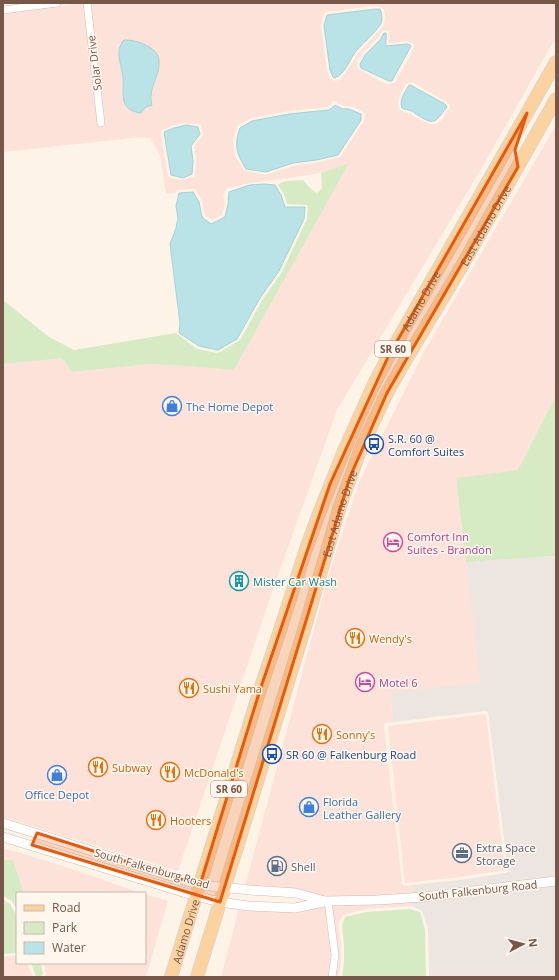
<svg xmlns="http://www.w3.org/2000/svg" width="559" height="980" font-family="'Open Sans',sans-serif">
<rect width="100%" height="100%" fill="#fdf3e6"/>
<!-- commercial -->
<path fill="#fde2da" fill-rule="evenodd" d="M83 3 98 127 105 126 90 3H556V37L480 171 337 410 270 598 178 871 3 817V364L63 357 72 372 151 364 184 366 234 370 348 163 321 173 267 181 250 183 227 188 223 196 225 205 222 215 212 220 205 215 202 201 195 189 179 190H177L176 193 166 194 160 155 150 138 141 137 3 152V13ZM372 6H377L383 8 385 14V19L384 25 359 53 346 72 341 79 336 81 330 79 327 70 321 26 322 19 324 14 326 12ZM384 30 388 31 389 32 390 37 388 40 389 43 406 41 412 43 414 46 410 56 396 81 393 83 389 84 384 83 360 70 358 69 357 64 358 59 363 53 377 39 382 31ZM158 61 157 75 151 95 152 105 146 107 138 113 131 110 126 107 122 97 123 77 120 64ZM410 82 414 83 447 102 450 105V107L441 121 436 124H430L415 117 410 113H405L399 109 398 105 400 95 406 84ZM332 101H337V103L344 106H349L354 107 363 111 365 114 364 121 340 157 316 163 293 166 266 175 246 171 244 170 235 156 233 140 237 127 238 125 251 118 289 111 327 107 331 105ZM185 123 200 124 201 126 203 133V135L194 146 196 161 195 175 194 177 183 180 170 178 168 176 161 133V131L173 125Z
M556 125V395L518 470 456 479 466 563 482 683 390 693 393 722 385 723 384 726 402 883 404 886 412 885 413 894 332 898 245 886 329 573 360 480 425 350Z
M486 714 505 870 460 877 405 883 388 726Z
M3 848 57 864 141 893H24L13 861 3 858Z
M145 894 168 901 146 977H44L46 974 44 963H145Z
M413 901 414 907 410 906 366 909 343 915 338 924 341 945V960L339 977H336L339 954 332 905Z
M325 906 331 955 328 977H221L239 908Z
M8 956H17V963H27L33 977H3V957Z"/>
<!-- industrial -->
<path fill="#ede5e0" d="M556 556V878L413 894 412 885 460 880 505 873 508 872V870L488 712 485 711 393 722 390 692 481 683 466 563 480 561Z
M556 885V977H429L428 929 422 911 414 907 413 901Z"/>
<!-- green -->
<path fill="#d6ebc4" d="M349 163 234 370 184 366 151 364 72 372 62 358 3 364V300L49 337 74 350 176 333 197 349 217 353 220 352 240 340 263 299 282 272 307 219 308 206 306 205 287 204 284 194 278 185C284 179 295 181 303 180L312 190 317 193 322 188 321 173Z
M556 395V556L480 561 466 563 456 478 518 470Z
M3 859 13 860 24 893H17V909L12 901 3 896Z
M3 900 10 904 17 916V953L3 954Z
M410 909 420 912 425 930 426 977H342L344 961V945L342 925 345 917 366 912Z
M31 963H41L43 974 40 977H36Z"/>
<!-- water -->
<path fill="#bae3e7" stroke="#a0d3d9" d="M376 9H380C382 14 383 20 380 25 374 34 364 42 356 51 350 59 345 74 335 78L333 77 330 70 324 26 327 15Z
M384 33H386C387 38 385 41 386 46L407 44 410 45 411 46 393 79 392 81H389L361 68 360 64 365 55 380 40Z
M124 40C133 40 141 42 149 47 170 59 152 79 151 96 151 99 151 102 152 105 150 106 148 106 146 107 143 109 143 113 139 113 138 113 134 111 133 111 119 105 124 90 123 78 122 65 114 51 124 40Z
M409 85 412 86 445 104 447 107C434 123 435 126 416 114 414 113 413 111 411 111 408 109 405 110 402 108 399 100 405 92 409 85Z
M335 105 343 109H349L361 114V120L338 155 316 160 293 163 266 172 246 169C236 152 234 146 240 128L252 121 289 114 329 110Z
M186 125 198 127 200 134 191 146 193 161 192 174 183 178 171 175 164 132 174 128Z
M264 184 275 185 281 195 285 207H305L304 219 279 271 260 298 237 339 218 350 199 346 179 333 180 323 170 244 176 228 178 218 176 206 179 193 193 192 199 202 202 217 211 224 225 217 228 204 229 192 250 185Z"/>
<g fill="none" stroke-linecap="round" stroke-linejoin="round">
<defs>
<path id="minor" d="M87 3 101 123
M3 10 57 3
M328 901 335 955 332 977"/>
<path id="tertiary" d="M3 823 200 885 250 890 296 893 325 901
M3 837 196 896 220 902 248 906 295 908 328 901 377 900 424 897 556 881"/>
<g id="primary">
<path id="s1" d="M171 977 259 693 283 621 306 549 318 516 343 453 373 386 388 357 556 62"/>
<path id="s2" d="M197 977 305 627 340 506 361 448 387 393 401 368 459 271 556 99"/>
</g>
</defs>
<!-- minor casing -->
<use href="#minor" stroke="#d1bcae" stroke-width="8"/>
<!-- tertiary casing -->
<use href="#tertiary" stroke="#d1bcae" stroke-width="10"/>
<!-- primary casing -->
<use href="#primary" stroke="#dcd3d0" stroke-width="14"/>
<!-- minor -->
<use href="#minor" stroke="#fff" stroke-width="7"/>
<!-- tertiary -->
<use href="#tertiary" stroke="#fff" stroke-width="9"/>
<!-- primary -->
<use href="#primary" stroke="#fcd39e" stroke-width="12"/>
</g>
<!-- marked area -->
<path fill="#e8590c" fill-opacity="0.2" stroke="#e8590c" stroke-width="3" stroke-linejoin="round" d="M527 113 515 150 518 167 387 393 350 477 220 902 32 845 37 833 200 885 259 693 330 484 388 357Z"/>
<!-- icons -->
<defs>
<symbol id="shop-ring" viewBox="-11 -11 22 22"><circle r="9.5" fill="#fff7ed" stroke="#3f7fe0" stroke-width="1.5"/><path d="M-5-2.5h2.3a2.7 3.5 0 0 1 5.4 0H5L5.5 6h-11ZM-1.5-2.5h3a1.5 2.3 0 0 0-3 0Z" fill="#3f7fe0"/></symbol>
<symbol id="bus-ring" viewBox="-11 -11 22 22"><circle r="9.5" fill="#fff7ed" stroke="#1a4fb4" stroke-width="1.5"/><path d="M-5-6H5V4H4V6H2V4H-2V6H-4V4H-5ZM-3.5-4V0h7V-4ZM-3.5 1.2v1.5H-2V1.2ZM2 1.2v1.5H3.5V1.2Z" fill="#1a4fb4"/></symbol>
<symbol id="hotel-ring" viewBox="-11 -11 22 22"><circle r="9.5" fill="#fff7ed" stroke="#d1479c" stroke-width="1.5"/><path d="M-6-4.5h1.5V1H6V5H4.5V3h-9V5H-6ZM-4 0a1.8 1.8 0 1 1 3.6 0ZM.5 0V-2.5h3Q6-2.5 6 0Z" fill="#d1479c"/></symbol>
<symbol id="building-ring" viewBox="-11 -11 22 22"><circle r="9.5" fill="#fff7ed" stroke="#0f9aa8" stroke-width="1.5"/><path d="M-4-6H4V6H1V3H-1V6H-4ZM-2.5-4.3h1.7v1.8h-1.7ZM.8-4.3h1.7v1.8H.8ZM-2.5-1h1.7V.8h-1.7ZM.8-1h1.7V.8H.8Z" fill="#0f9aa8"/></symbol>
<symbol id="restaurant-ring" viewBox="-11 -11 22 22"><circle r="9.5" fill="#fff7ed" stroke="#e8710a" stroke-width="1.5"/><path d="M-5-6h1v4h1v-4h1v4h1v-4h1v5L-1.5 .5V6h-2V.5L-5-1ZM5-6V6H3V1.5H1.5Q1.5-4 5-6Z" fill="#e8710a"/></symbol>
<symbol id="office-ring" viewBox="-11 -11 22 22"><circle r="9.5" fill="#fff7ed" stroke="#5c6f8a" stroke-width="1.5"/><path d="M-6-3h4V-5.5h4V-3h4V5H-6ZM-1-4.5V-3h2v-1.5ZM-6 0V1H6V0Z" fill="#5c6f8a"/></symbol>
<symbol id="fuel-ring" viewBox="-11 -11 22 22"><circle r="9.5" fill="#fff7ed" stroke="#5c6f8a" stroke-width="1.5"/><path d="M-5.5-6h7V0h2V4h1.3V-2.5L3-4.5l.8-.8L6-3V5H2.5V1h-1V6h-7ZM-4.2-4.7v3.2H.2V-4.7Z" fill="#5c6f8a"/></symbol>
</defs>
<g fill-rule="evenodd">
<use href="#shop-ring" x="161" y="395" width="22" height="22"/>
<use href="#bus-ring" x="363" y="433" width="22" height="22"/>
<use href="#hotel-ring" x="382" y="531" width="22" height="22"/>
<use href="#building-ring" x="228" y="570" width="22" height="22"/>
<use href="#restaurant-ring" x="344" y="627" width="22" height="22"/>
<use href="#hotel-ring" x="354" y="671" width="22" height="22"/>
<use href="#restaurant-ring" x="178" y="677" width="22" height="22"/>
<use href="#restaurant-ring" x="311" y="723" width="22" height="22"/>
<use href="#bus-ring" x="261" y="743" width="22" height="22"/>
<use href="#restaurant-ring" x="87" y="756" width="22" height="22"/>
<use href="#restaurant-ring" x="159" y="761" width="22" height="22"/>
<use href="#shop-ring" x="46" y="764" width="22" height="22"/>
<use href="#shop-ring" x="298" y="796" width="22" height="22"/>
<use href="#restaurant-ring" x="145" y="809" width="22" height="22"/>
<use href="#office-ring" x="451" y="842" width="22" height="22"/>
<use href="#fuel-ring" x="266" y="855" width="22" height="22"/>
</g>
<g text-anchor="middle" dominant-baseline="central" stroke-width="3" stroke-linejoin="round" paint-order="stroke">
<!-- shield labels -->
<g fill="#fff7ed" stroke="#a0877b" stroke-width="1">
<rect x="375" y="341" width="36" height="16" rx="3"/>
<rect x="211" y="781" width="36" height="16" rx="3"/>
</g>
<g font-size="10" font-weight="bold" fill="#77574a">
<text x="393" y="349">SR 60</text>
<text x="229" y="789">SR 60</text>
</g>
<!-- street labels -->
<g font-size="11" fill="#77574a" stroke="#fff7ed">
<text transform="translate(94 63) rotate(-97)">Solar Drive</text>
<text stroke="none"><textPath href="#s2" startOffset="809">East Adamo Drive</textPath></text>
<text stroke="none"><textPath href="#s1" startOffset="723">Adamo Drive</textPath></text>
<text stroke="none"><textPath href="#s2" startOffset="485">East Adamo Drive</textPath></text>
<text transform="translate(152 868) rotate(16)">South Falkenburg Road</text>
<text transform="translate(478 890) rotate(-6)">South Falkenburg Road</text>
<text stroke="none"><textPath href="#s1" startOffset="48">Adamo Drive</textPath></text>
</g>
<!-- shop labels -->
<g font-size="11" fill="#366cbe" stroke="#fff7ed" text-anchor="start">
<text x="186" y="406">The Home Depot</text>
<text x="57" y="794" text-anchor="middle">Office Depot</text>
<text x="323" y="801">Florida<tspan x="323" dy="13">Leather Gallery</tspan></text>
</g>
<!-- transit labels -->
<g font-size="11" fill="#164399" stroke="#fff7ed" text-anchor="start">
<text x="388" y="438">S.R. 60 @<tspan x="388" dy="13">Comfort Suites</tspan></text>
<text x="286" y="754">SR 60 @ Falkenburg Road</text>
</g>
<!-- hotel labels -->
<g font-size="11" fill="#b23c85" stroke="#fff7ed" text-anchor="start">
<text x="407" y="536">Comfort Inn<tspan x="407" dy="13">Suites - Brandon</tspan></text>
<text x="379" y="682">Motel 6</text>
</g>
<!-- culture labels -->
<g font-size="11" fill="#0d838f" stroke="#fff7ed" text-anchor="start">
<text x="253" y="581">Mister Car Wash</text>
</g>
<!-- food labels -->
<g font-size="11" fill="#c56008" stroke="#fff7ed" text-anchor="start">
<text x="369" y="638">Wendy's</text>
<text x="203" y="688">Sushi Yama</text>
<text x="336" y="734">Sonny's</text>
<text x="112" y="767">Subway</text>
<text x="184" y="772">McDonald's</text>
<text x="170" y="820">Hooters</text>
</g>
<!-- service labels -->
<g font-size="11" fill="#4e5e75" stroke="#fff7ed" text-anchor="start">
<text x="476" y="847">Extra Space<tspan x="476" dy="13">Storage</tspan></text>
<text x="291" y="866">Shell</text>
</g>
</g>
<!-- border -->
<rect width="559" height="980" fill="none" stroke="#77574a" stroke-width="8"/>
<!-- legend -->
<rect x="16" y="892" width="130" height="72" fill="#fff7ed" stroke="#c9b7ac"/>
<rect x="24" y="905" width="20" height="6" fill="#fcd39e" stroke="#c9b7ac"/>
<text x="52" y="912" font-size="12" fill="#77574a">Road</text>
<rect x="24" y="922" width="20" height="12" fill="#d6ebc4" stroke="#c9b7ac"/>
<text x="52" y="932" font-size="12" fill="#77574a">Park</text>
<rect x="24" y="942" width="20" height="12" fill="#bae3e7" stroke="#c9b7ac"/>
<text x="52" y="952" font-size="12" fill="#77574a">Water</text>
<!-- north arrow -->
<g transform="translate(523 944) rotate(83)" stroke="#fff7ed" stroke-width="3" paint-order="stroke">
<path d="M0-3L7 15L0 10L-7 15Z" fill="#77574a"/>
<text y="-6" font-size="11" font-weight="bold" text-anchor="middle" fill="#77574a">N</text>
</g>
</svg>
